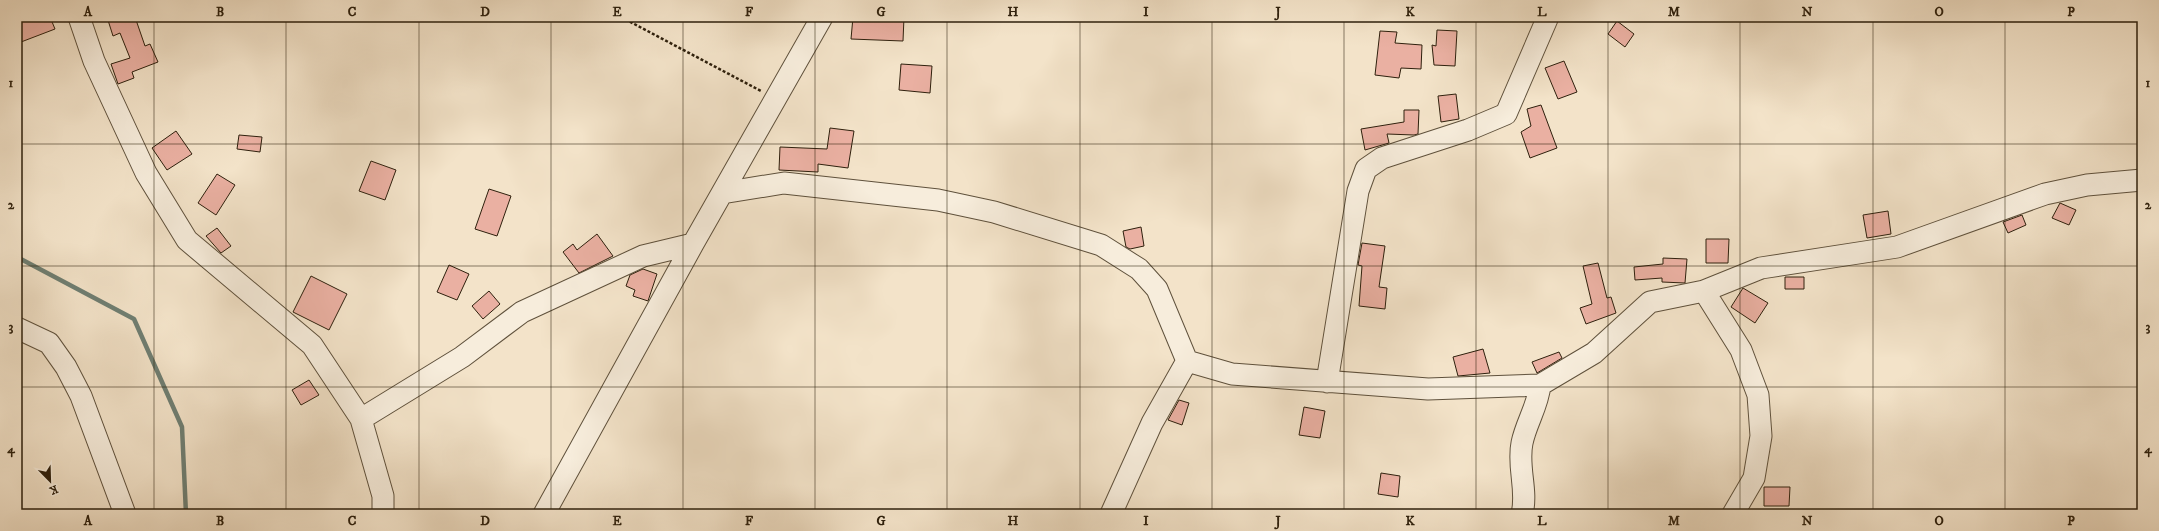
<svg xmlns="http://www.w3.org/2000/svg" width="2159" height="531" font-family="'IM FELL DW Pica',serif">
<rect width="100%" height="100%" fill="#f3e3c9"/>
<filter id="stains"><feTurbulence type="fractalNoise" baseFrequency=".005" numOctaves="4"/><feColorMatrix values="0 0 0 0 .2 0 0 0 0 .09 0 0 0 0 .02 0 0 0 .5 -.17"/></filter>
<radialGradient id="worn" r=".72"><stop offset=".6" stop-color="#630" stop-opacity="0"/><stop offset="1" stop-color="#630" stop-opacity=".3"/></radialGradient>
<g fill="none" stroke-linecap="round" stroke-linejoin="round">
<!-- stream -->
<path stroke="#6f7f73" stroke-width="4.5" d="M17 257 134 319 182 427 186 514"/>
</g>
<!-- building -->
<path fill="#eab0a2" stroke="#2e200d" d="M17 17H50L55 29 21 42 17 33Z
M107 17H135L145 46 150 44 158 62 132 72 134 78 118 84 111 64 130 58 120 33 113 36Z
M853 17H904L903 41 851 39Z
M1617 21 1634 34 1625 47 1608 34Z
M1437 30 1457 31 1455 66 1434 65 1432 45 1436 46Z
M1380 31 1397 32 1395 43 1422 45 1421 69 1401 68 1399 78 1375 75Z
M1564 61 1577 92 1558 99 1545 68Z
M901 64 932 66 930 93 899 90Z
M1456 94 1459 119 1441 122 1438 96Z
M1541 105 1557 148 1530 158 1521 132 1531 126 1527 109Z
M1404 110H1419L1418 134 1414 135 1387 134 1389 143 1365 150 1361 129 1404 122Z
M830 128 854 131 848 168 818 164V172L779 170 780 147 827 149Z
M176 131 192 154 167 170 152 148Z
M239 135 262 137 260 152 237 149Z
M371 161 396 170 385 200 359 191Z
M217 174 235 185 216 215 198 203Z
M489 189 511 196 497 236 475 229Z
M2060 203 2076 210 2069 225 2052 218Z
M1888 211 1891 234 1867 238 1863 215Z
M2022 215 2026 225 2008 233 2003 222Z
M1141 227 1144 246 1130 249 1126 247 1123 231Z
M217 228 231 246 221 253 206 236Z
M597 234 613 256 579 273 563 252 573 244 577 250Z
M1706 239H1729L1728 263H1706Z
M1362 243 1385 246 1379 287 1387 288 1385 309 1359 306 1362 266 1358 265Z
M1663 258 1687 259 1685 283 1662 282V278L1635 280 1634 267 1663 264Z
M1598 263 1607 298 1611 297 1616 313 1586 324 1580 308 1592 304 1583 266Z
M449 265 469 274 457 300 437 292Z
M643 269 657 274 648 301 633 296 635 290 626 286 630 275Z
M311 276 347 294 329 330 293 312Z
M1785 277H1804V289H1785Z
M1743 288 1768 303 1755 323 1731 307Z
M489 291 500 304 483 319 472 306Z
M1483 349 1490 373 1458 376 1453 357Z
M1559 352 1562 358 1537 373 1532 362Z
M309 380 319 395 301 405 292 390Z
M1179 400 1189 403 1182 425 1168 420Z
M1304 407 1325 411 1320 438 1299 435Z
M1381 473 1400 476 1398 497 1378 494Z
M1764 487H1790L1789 506H1764Z"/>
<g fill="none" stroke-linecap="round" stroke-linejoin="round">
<defs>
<path id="minor" d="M79 17 94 61 146 173 187 240 312 345 361 419 383 496V514
M722 193 784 183 938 200 994 212 1101 245 1139 269 1157 289 1187 361
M1704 291 1741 350 1758 395 1761 436 1754 478 1733 514
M17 328 49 343 66 367 81 396 125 514
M1187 361 1232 374 1428 389 1540 385 1594 353 1650 302 1704 291 1761 268 1897 247 2045 194 2087 185 2142 180
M1327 382 1358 191 1366 169 1382 158 1468 130 1506 114 1547 19
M361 419 462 357 522 312 643 256 693 244
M544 514 693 244 822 17
M1111 514 1152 423 1187 361
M1522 514C1528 490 1517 467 1522 443 1526 423 1538 406 1540 385"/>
</defs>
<!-- minor casing -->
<use href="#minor" stroke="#5f513c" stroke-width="23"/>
<!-- path -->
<path stroke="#2e200d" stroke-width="2.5" stroke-dasharray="3 2" stroke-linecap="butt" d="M621 17 761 91"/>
<!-- minor -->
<use href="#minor" stroke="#f7eddc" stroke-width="21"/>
</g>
<!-- grid -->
<path fill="none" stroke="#2e200d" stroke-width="1" stroke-opacity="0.55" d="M154 17V514M286 17V514M419 17V514M551 17V514M683 17V514M815 17V514M947 17V514M1080 17V514M1212 17V514M1344 17V514M1476 17V514M1608 17V514M1740 17V514M1873 17V514M2005 17V514M17 144H2142M17 266H2142M17 387H2142"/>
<!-- margin -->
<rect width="2159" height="531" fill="none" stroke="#f3e3c9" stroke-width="44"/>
<!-- north arrow -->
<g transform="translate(50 481) rotate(157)" stroke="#f7eddc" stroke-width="3" paint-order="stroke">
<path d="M0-3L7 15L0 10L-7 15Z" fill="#2e200d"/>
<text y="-6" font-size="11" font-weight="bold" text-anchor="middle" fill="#2e200d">K</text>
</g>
<rect x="22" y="22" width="2115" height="487" fill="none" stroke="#2e200d" stroke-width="1.5"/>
<g font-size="13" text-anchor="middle" font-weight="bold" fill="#2e200d">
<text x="88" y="16">A</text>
<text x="220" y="16">B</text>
<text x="352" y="16">C</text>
<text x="485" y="16">D</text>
<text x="617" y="16">E</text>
<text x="749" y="16">F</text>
<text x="881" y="16">G</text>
<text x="1013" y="16">H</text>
<text x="1146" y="16">I</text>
<text x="1278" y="16">J</text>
<text x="1410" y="16">K</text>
<text x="1542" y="16">L</text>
<text x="1674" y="16">M</text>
<text x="1807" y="16">N</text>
<text x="1939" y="16">O</text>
<text x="2071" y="16">P</text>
<text x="11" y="87">1</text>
<text x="2148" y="87">1</text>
<text x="11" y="209">2</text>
<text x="2148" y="209">2</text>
<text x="11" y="331">3</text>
<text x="2148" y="331">3</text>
<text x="11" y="453">4</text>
<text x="2148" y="453">4</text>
<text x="88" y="525">A</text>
<text x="220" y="525">B</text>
<text x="352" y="525">C</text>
<text x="485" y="525">D</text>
<text x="617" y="525">E</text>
<text x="749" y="525">F</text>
<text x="881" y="525">G</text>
<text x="1013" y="525">H</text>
<text x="1146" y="525">I</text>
<text x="1278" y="525">J</text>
<text x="1410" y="525">K</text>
<text x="1542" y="525">L</text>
<text x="1674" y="525">M</text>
<text x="1807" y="525">N</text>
<text x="1939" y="525">O</text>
<text x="2071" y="525">P</text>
</g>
<rect width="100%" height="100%" filter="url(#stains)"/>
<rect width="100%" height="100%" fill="url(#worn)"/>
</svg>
